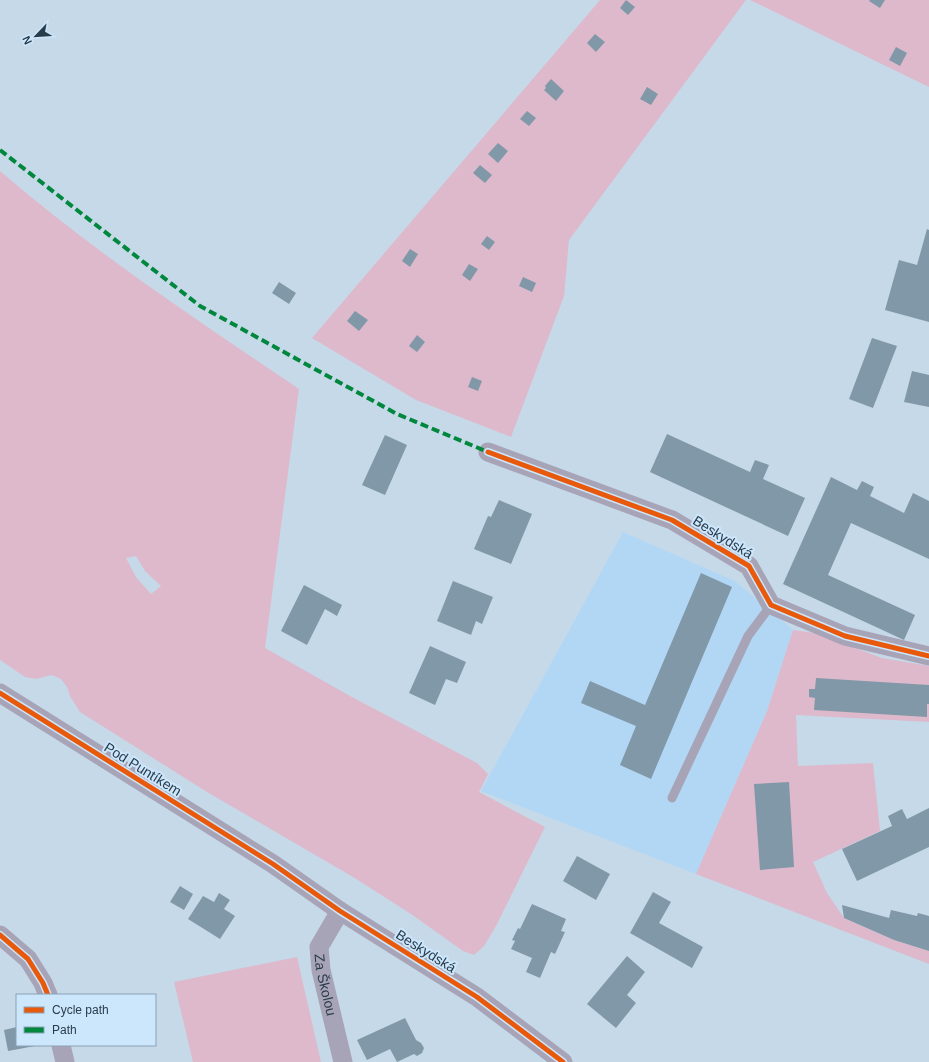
<svg xmlns="http://www.w3.org/2000/svg" width="929" height="1062" font-family="Arial,sans-serif">
<rect width="100%" height="100%" fill="#c6d9e8"/>
<!-- built -->
<path fill="#b2d7f5" d="M623 532 735 581 793 630 767 711 696 874 481 791Z"/>
<!-- green -->
<path fill="#ddb9cb" fill-rule="evenodd" d="M600 0H746L569 240 564 296 511 437 416 400 312 338Z
M750 0H929V87Z
M0 171C94 252 197 320 299 389L265 648 350 696 477 763 488 774 479 792 545 827 496 926 484 946 474 955 463 951 411 914 353 877 207 792 80 712 70 696 67 687 61 679 52 675 36 679 25 677 0 660ZM136 556 145 571 161 586 151 594 136 577 126 558Z
M793 630 815 633 882 658 929 666V722L796 715 798 766 873 763 880 831 813 862 827 893 844 918 894 940 929 951V964L696 874 767 711Z
M297 957 321 1062H193L174 982Z"/>
<!-- building -->
<path fill="#8198a8" d="M626 0 635 7 628 15 620 8Z
M870 0H885L880 8 869 1Z
M595 34 605 42 596 52 587 43Z
M896 47 907 53 900 66 889 60Z
M551 79 564 91 556 101 544 90 546 88 545 86Z
M647 87 658 94 651 105 640 99Z
M527 111 536 118 529 126 520 119Z
M498 143 508 151 498 163 488 154Z
M480 165 492 175 485 183 473 173Z
M927 229 929 230V322L885 310 899 260 917 265Z
M487 236 495 242 489 250 481 244Z
M410 249 418 254 410 267 402 261Z
M469 264 478 269 470 281 462 275Z
M523 277 536 283 532 292 519 286Z
M279 282 296 293 289 304 272 293Z
M355 311 368 320 359 331 347 321Z
M417 335 425 342 417 352 409 346Z
M872 338 897 346 873 408 849 399Z
M912 371 929 375V407L904 402Z
M472 377 482 381 478 391 468 387Z
M667 434 750 472 755 460 769 465 763 479 805 498 788 536 650 472Z
M385 435 407 445 385 495 362 485Z
M831 477 857 490 862 481 874 487 870 496 904 513 913 493 929 501V559L851 523 828 575 915 615 904 640 783 584Z
M499 500 532 514 511 564 474 549 488 516 491 517Z
M701 573 732 587 651 779 620 765 636 726 581 703 590 681 645 705Z
M453 581 493 597 482 624 476 621 471 635 437 621Z
M304 585 342 605 337 616 325 609 307 645 281 631Z
M430 646 466 662 457 683 446 679 435 705 409 693Z
M816 678 929 685V704H927V717L814 710 815 698 809 697V689H815Z
M789 782 794 867 760 870 754 784Z
M929 808V847L857 881 842 849 892 826 888 816 902 809 907 819Z
M577 856 610 874 596 900 563 881Z
M180 886 193 894 184 910 170 902Z
M653 892 671 902 659 923 703 947 692 968 630 933Z
M219 893 230 900 224 909 235 916 220 939 188 919 203 896 214 902Z
M532 904 566 919 561 931 565 932 555 954 551 952 540 978 526 972 532 958 511 949 515 941 512 940 518 928 520 929Z
M842 905 889 918 891 910 917 916 918 913 929 916V951L894 940 844 918Z
M627 956 645 972 627 995 636 1003 616 1028 587 1004Z
M405 1018 416 1040 421 1043 424 1048 422 1053 417 1056 414 1054 397 1062 390 1049 367 1060 357 1040Z
M17 1027V1045L35 1046 8 1051 4 1030Z"/>
<g fill="none" stroke-linecap="round" stroke-linejoin="round">
<!-- lane -->
<path stroke="#a8a4b7" stroke-width="9" d="M672 798 748 636 771 605"/>
<!-- street -->
<g stroke="#a8a4b7" stroke-width="19">
<path d="M488 452 672 520 749 566 771 605 845 636 929 656"/>
<path d="M0 693 273 864 340 911 477 997 563 1062"/>
<path id="s1" d="M340 911 319 947 321 970 343 1062"/>
<path d="M0 935 28 959 43 983 48 995"/>
<path d="M61 1045 65 1062"/>
</g>
<!-- quiet -->
<path stroke="#00873e" stroke-width="4" stroke-dasharray="8 4" stroke-linecap="butt" d="M0 150 200 306 397 414 488 452"/>
<defs>
<path id="cycleway" d="M488 452 672 520 749 566 771 605 845 636 929 656
M0 693 273 864 340 911 477 997 563 1062
M0 935 28 959 43 983 48 995"/>
</defs>
<!-- cycleway casing -->
<use href="#cycleway" stroke="#cce6fc" stroke-width="8"/>
<!-- cycleway -->
<use href="#cycleway" stroke="#e8590c" stroke-width="5"/>
</g>
<g text-anchor="middle" dominant-baseline="central" stroke-width="4" stroke-linejoin="round" paint-order="stroke">
<!-- street labels -->
<g font-size="14" fill="#293c4a" stroke="#cce6fc">
<text transform="translate(723 537) rotate(32)">Beskydská</text>
<text transform="translate(143 769) rotate(32)">Pod Puntíkem</text>
<text transform="translate(426 951) rotate(32)">Beskydská</text>
<text stroke="none"><textPath href="#s1" startOffset="80">Za Školou</textPath></text>
</g>
</g>
<!-- legend -->
<rect x="16" y="994" width="140" height="52" fill="#cce6fc" stroke="#8ba2b5"/>
<rect x="24" y="1007" width="20" height="6" fill="#e8590c" stroke="#8ba2b5"/>
<text x="52" y="1014" font-size="12" fill="#293c4a">Cycle path</text>
<rect x="24" y="1027" width="20" height="6" fill="#00873e" stroke="#8ba2b5"/>
<text x="52" y="1034" font-size="12" fill="#293c4a">Path</text>
<!-- north arrow -->
<g transform="translate(36 36) rotate(245)" stroke="#cce6fc" stroke-width="3" paint-order="stroke">
<path d="M0-3L7 15L0 10L-7 15Z" fill="#293c4a"/>
<text y="-6" font-size="11" font-weight="bold" text-anchor="middle" fill="#293c4a">N</text>
</g>
</svg>
